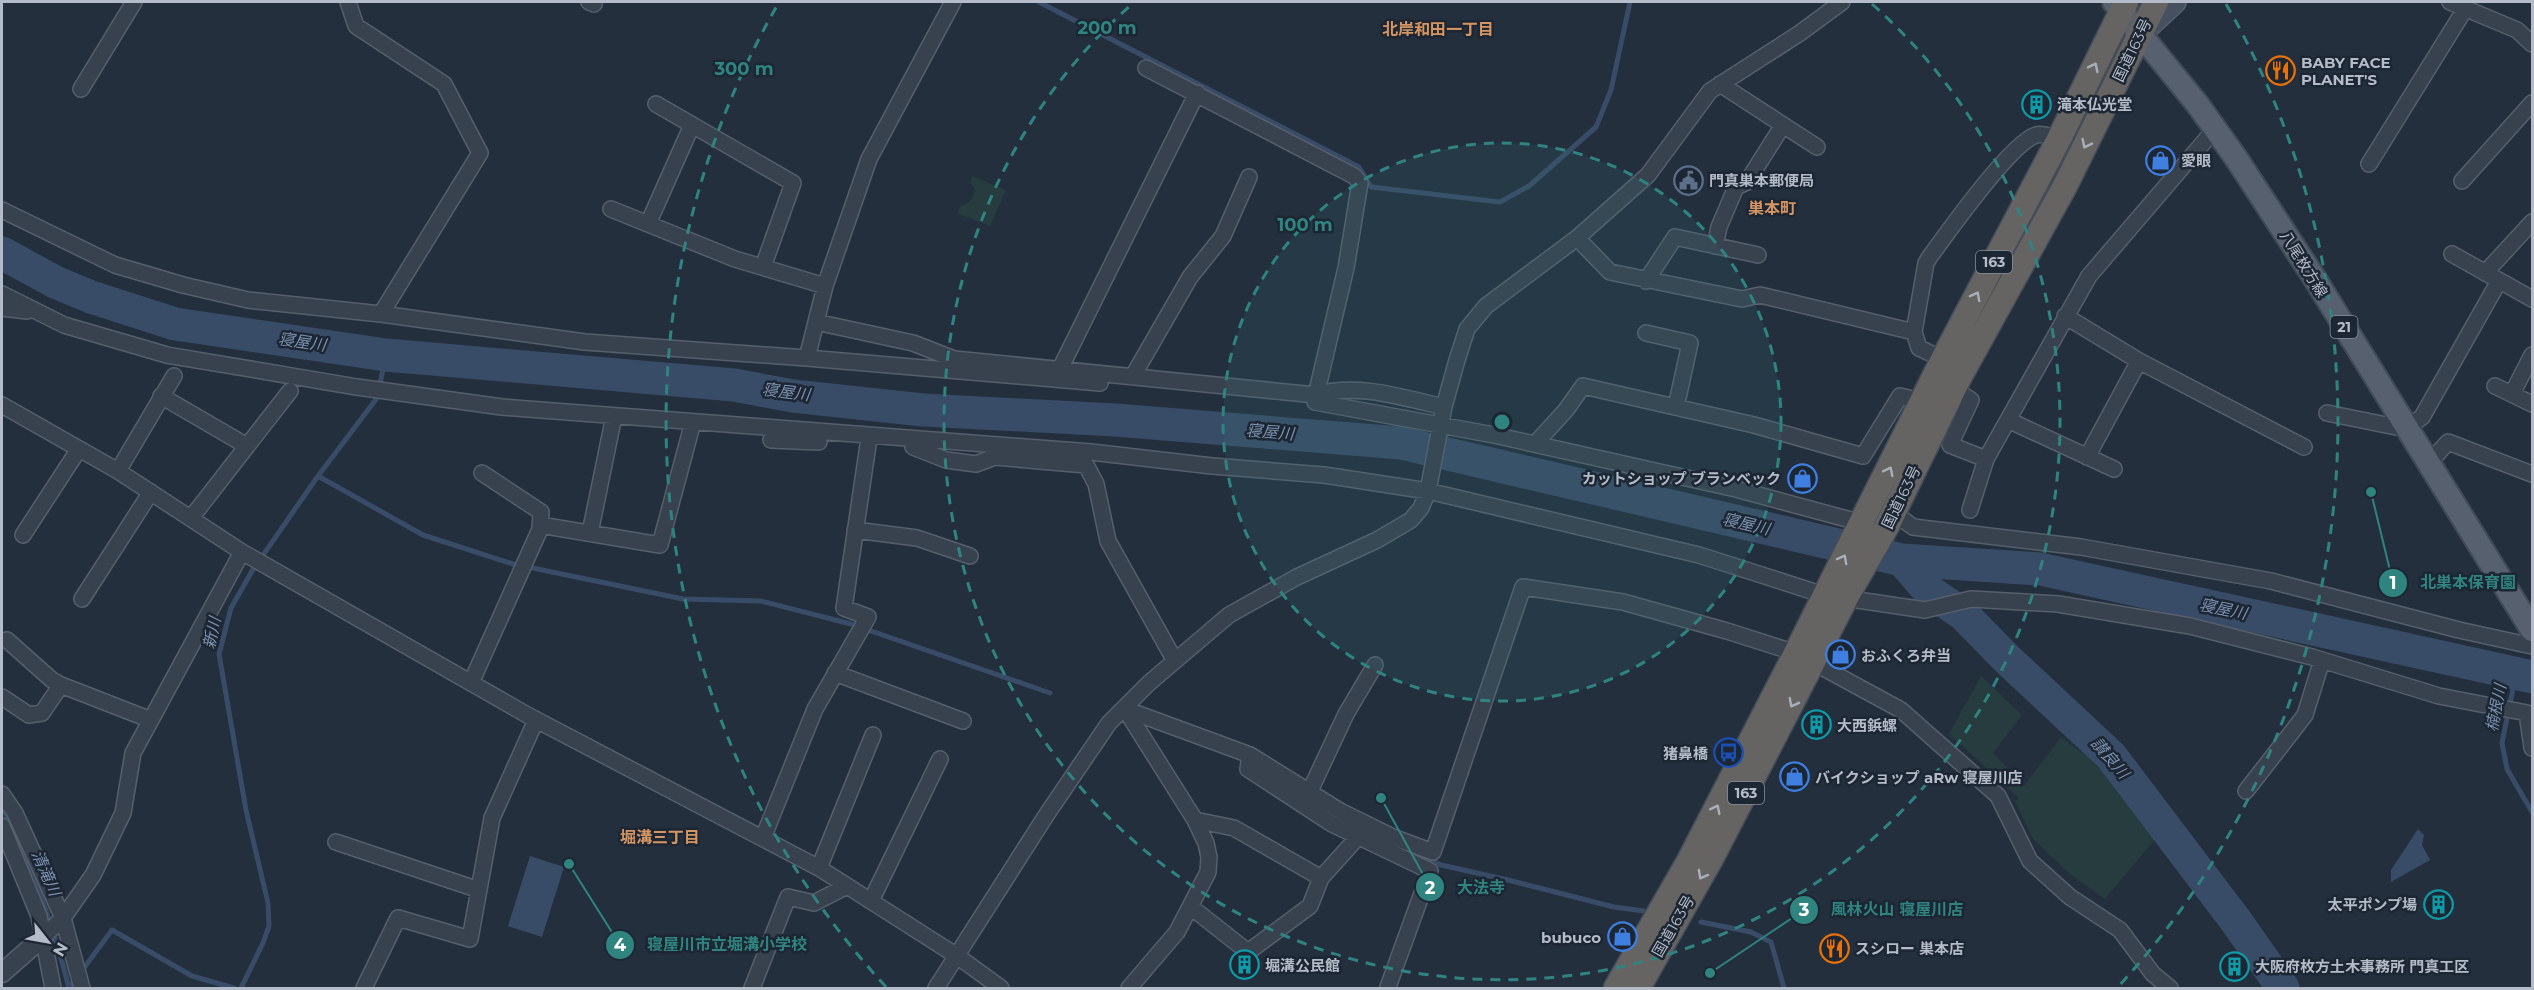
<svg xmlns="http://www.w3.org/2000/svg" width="2534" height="990" font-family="Montserrat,'Noto Sans JP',sans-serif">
<rect width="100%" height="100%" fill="#242f3e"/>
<!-- green -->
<path fill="#263c3f" d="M972 176 1006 190 990 226 957 213 960 206C970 203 975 198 974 187L970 183Z
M1981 676 2022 715 1993 753 2024 786 2061 737 2107 771 2157 837 2105 899 2071 875 2033 839 2015 801 2019 798 1949 734Z"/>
<!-- water -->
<path fill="#394c67" d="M2418 829 2424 835 2422 845 2430 860 2391 882V870Z
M530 856 564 867 542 937 508 926Z"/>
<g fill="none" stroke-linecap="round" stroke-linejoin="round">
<!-- stream -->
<path stroke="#394c67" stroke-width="5" d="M1039 2 1359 167 1371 187 1500 202 1529 186 1596 127 1611 90 1630 2
M318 476 423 535 513 564 683 599 761 601 851 624 1050 693
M2516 674 2502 743 2507 769 2532 812
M2 806C32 865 53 925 69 988
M1394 845 1441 865 1508 880 1614 907 1644 911
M1701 922 1751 932 1771 942 1784 988
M69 988 112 930 192 976 234 988
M241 988 263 943 269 926 268 903 246 810 219 654 231 608 252 571 318 476 377 398 386 355"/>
<!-- river -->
<path stroke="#394c67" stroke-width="33" d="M2 253 55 282 91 297 175 324 386 355 734 385 793 396 923 410 1115 420 1401 443 1902 560 2040 569 2532 677
M1902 560 1929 591 1964 615 2007 659 2111 756 2236 921 2283 988"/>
<defs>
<path id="minor" d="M348 2 356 26 444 84 480 153 381 314
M589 2 594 4
M2450 2 2517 30 2532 44
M1146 68 1354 176 1360 183 1346 268 1316 395
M1720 84 1817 147
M81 89 134 2
M656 104 793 183 763 267
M2369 164 2465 9
M2462 181 2532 103
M611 209 735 259 825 286
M2 210 115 265 183 285 248 300 381 314 585 342 807 358 825 286 869 159 953 2
M648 224 692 125
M1577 238 1610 272 1742 299 1760 295 1914 332 1919 348 1943 359
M1715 246 1719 227 1736 187 1747 182 1783 125
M2452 254 2532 299
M2485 273 2532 222
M1646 281 1675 237 1758 255
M2 294 64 325 167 355 357 387 502 407 1091 452 1212 466 1324 475 1428 491 1699 555 1824 595 1925 610 1971 599 2058 604 2190 626 2312 657 2439 696 2527 713 2532 748
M2 308 27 311
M2065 316 2139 361 2304 447
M816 322 913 343 954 359 1316 395 1315 402 1494 435 1736 489 1862 523
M1914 332 1926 263 1929 258C1947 233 2011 143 2036 135 2044 133 2051 137 2059 139
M1646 333 1690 343 1676 407
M807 358 1100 383
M1060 369 1197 93
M1133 376 1190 277 1223 236 1249 177
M2495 386 2532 404
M1954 389 1971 400 1950 445 1986 459
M2512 394 2532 355
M1316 395C1356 382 1404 398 1444 407
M161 396 247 446
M2 405 118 471 242 552 529 716 819 868 957 956 1001 988
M2327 413 2406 429 2422 417 2499 281
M2008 420 2114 469
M771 440 819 442
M1535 444 1566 410 1583 386 1754 425 1863 456 1900 396 1924 402
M913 447 946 460 976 464 995 457 1086 465 1096 484 1108 541 1175 661
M2087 457 2139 361
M2429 463 2448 442 2532 474
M118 471 174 376
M1970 510 1986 459 2089 276 2215 129
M1893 512 1913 527 2081 547 2271 581 2459 630 2532 646
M191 518 290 391
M540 525 660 545 693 422
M855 530 917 538 970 556
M590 533 614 416
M23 535 79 449
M82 599 151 492
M7 640 52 680 61 685 151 720
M835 673 963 721
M471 683 540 529 541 512 482 473
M2 697 29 715 42 713 61 685
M1125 709 1250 755 1340 811 1395 838 1433 852 1523 587 1623 602 1727 631 1796 653 1901 710 1998 796 2030 861 2070 897 2120 930 2153 974 2170 988
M1125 709 1195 820 1206 843 1209 857 1208 872 1177 932 1129 988
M1250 755 1248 769 1332 824 1430 871 1388 987
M2246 791 2305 715 2322 660
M1309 793 1346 714 1375 665
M2 794 15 813 63 918 82 988
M1195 820 1234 828 1321 878
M2 826 39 916 53 988
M763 838 815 709 868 617 844 608 868 445
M336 842 479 890
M819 868 873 735
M871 901 940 759
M1191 907 1248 952 1310 906 1321 878 1358 837
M44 936 63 918 93 875 123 813 133 753 242 552
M364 988 398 918 470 939 492 818 536 720
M752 988 788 897 814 903 847 886
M936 988 1047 814 1109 723 1149 683 1229 615 1297 577 1377 540 1411 520 1421 508 1428 491 1444 407 1457 360 1467 329 1486 306 1577 238 1648 175 1710 91 1800 33 1842 2"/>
<path id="tertiary" d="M2 973 44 936"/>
<path id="secondary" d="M2145 30 2175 2"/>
<path id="primary" d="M2114 2 2198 105 2236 158 2315 279 2532 630"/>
<path id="trunk" d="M1616 988 1689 861 1796 653 1943 359 2059 139 2126 2
M1638 988 1712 857 1848 594 1887 526 1959 378 2065 186 2156 2"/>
</defs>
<!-- minor casing -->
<use href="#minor" stroke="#565f6c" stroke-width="18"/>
<!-- tertiary casing -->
<use href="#tertiary" stroke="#565f6c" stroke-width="21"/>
<!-- secondary casing -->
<use href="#secondary" stroke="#565f6c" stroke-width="24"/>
<!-- primary casing -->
<use href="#primary" stroke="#414a57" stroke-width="26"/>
<!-- trunk casing -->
<use href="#trunk" stroke="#434c59" stroke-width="27"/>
<!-- minor -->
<use href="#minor" stroke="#38414e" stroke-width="15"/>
<!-- tertiary -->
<use href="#tertiary" stroke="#38414e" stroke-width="18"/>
<!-- secondary -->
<use href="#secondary" stroke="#465061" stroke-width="21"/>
<!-- primary -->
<use href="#primary" stroke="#56606e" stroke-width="22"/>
<!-- trunk -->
<use href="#trunk" stroke="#656462" stroke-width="24"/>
</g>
<!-- one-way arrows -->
<defs><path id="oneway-chevron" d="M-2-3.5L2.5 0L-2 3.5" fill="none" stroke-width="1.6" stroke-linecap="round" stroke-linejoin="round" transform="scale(1.5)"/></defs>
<g stroke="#a8afba">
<use href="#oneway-chevron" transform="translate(2094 67) rotate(-64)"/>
<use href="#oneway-chevron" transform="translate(2086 144) rotate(116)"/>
<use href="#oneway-chevron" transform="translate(1976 296) rotate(-62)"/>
<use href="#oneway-chevron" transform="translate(1889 471) rotate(-63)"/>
<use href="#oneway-chevron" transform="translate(1843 559) rotate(-62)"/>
<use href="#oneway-chevron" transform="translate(1793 703) rotate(118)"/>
<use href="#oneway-chevron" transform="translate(1716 809) rotate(-63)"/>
<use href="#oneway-chevron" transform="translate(1702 875) rotate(119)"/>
</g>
<!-- distance rings -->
<circle cx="1502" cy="422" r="279" fill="#308480" fill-opacity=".12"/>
<g fill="none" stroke="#308480" stroke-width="3" stroke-dasharray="10 8">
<circle cx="1502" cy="422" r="279"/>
<path d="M1872 4A558 558 0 1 1 1132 4"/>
<path d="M886 987A836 836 0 0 1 778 4M2226 4A836 836 0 0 1 2118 987"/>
</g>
<!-- icons -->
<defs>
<symbol id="restaurant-ring" viewBox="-11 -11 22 22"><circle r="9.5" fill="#1d2633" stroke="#e8710a" stroke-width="1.5"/><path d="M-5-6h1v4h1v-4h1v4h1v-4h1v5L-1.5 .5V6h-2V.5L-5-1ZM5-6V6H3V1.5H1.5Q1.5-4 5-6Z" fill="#e8710a"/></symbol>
<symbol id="building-ring" viewBox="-11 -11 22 22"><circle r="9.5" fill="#1d2633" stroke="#0f9aa8" stroke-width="1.5"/><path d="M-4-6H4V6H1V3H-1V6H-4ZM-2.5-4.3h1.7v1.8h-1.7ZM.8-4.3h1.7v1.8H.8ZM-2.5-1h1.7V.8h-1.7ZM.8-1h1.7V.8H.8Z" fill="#0f9aa8"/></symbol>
<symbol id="shop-ring" viewBox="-11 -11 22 22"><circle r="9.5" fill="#1d2633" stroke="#3f7fe0" stroke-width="1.5"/><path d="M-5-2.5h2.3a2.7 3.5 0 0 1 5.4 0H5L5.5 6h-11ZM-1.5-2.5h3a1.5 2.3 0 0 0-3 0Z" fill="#3f7fe0"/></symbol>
<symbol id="civic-ring" viewBox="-11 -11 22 22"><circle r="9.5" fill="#1d2633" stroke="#5c6f8a" stroke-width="1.5"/><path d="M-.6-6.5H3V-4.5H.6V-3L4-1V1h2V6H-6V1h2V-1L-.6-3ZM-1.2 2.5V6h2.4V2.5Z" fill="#5c6f8a"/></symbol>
<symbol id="bus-ring" viewBox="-11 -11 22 22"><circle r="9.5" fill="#1d2633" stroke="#1a4fb4" stroke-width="1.5"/><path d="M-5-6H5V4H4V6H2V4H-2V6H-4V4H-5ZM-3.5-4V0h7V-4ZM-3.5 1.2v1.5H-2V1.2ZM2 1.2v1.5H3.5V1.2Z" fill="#1a4fb4"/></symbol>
</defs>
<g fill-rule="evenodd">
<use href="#restaurant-ring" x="2264" y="54" width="33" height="33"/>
<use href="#building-ring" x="2020" y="88" width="33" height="33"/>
<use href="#shop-ring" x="2144" y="144" width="33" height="33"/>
<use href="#civic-ring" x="1672" y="164" width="33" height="33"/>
<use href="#shop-ring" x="1786" y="462" width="33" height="33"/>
<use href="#shop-ring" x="1824" y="638" width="33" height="33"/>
<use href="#building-ring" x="1800" y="708" width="33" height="33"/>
<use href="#bus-ring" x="1712" y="736" width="33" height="33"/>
<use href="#shop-ring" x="1778" y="760" width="33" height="33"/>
<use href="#building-ring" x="2422" y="888" width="33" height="33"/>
<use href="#shop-ring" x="1606" y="920" width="33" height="33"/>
<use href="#restaurant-ring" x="1818" y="932" width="33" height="33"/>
<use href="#building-ring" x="1228" y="948" width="33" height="33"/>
<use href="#building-ring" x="2218" y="950" width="33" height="33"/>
</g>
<g text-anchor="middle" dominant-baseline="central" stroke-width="5" stroke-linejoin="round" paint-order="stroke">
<!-- shield labels -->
<g fill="#1d2633" stroke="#878f9c" stroke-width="1.5">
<rect x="1976" y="251" width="36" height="22" rx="4.5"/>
<rect x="2330.5" y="316" width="27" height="22" rx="4.5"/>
<rect x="1728" y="782" width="36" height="22" rx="4.5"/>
</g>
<g font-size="14" font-weight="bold" fill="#b4bcc9">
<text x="1994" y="262">163</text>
<text x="2344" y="327">21</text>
<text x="1746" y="793">163</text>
</g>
<!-- street labels -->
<g font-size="15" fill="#b4bcc9" stroke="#1d2633">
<text transform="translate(2132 50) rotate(-64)">国道163号</text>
<text transform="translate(2304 264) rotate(58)">八尾枚方線</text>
<text transform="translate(1901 497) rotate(-64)">国道163号</text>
<text transform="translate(1673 926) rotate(-60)">国道163号</text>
</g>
<!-- poi labels -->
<g font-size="15" font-weight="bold" fill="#b4bcc9" stroke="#1d2633" text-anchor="start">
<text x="2301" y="62">BABY FACE<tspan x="2301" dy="17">PLANET'S</tspan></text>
<text x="2057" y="104">滝本仏光堂</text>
<text x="2181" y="160">愛眼</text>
<text x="1709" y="180">門真巣本郵便局</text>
<text x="1781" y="478" text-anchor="end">カットショップ ブランベック</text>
<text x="1861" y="655">おふくろ弁当</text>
<text x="1837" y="725">大西鋲螺</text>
<text x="1708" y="753" text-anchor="end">猪鼻橋</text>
<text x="1815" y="777">バイクショップ aRw 寝屋川店</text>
<text x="2417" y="904" text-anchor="end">太平ポンプ場</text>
<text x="1601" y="937" text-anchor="end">bubuco</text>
<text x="1855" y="948">スシロー 巣本店</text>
<text x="1265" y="965">堀溝公民館</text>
<text x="2255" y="966">大阪府枚方土木事務所 門真工区</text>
</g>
<!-- neighbourhood labels -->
<g font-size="16" font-weight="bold" fill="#d59563" stroke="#1d2633">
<text x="1438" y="29">北岸和田一丁目</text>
<text x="1772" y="208">巣本町</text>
<text x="660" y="837">堀溝三丁目</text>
</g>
<!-- water labels -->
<g font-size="16" font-style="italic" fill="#7c92b1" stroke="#1d2633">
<text transform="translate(302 342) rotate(8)">寝屋川</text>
<text transform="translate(786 392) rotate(7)">寝屋川</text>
<text transform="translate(1270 432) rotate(5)">寝屋川</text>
<text transform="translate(1746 524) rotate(13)">寝屋川</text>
<text transform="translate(2223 609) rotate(12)">寝屋川</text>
<text transform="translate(212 633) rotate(-78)">新川</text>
<text transform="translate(2496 708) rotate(-79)">楠根川</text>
<text transform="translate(2110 758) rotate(49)">讃良川</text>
<text transform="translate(46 873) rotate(66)">清滝川</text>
</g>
</g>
<circle cx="1502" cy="422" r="9" fill="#308480" stroke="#1d2633" stroke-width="3"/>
<g font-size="18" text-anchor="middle" font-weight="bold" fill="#308480" stroke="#1d2633" stroke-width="5" stroke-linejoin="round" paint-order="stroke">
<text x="1107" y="34">200 m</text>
<text x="744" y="75">300 m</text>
<text x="1305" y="231">100 m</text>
</g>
<!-- callouts -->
<path fill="none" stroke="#308480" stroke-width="2" d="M2371 492L2393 583M1381 798L1430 887M1710 973L1804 910M569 864L620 945"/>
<g fill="#308480" stroke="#1d2633" stroke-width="2">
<circle cx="2371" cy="492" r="6"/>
<circle cx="1381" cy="798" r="6"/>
<circle cx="1710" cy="973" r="6"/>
<circle cx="569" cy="864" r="6"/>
<circle cx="2393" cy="583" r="15"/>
<circle cx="1430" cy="887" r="15"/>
<circle cx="1804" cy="910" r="15"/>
<circle cx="620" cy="945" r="15"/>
</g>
<g font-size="18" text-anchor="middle" font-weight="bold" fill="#fff">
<text x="2393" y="589">1</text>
<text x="1430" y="894">2</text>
<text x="1804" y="916">3</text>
<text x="620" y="951">4</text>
</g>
<g font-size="16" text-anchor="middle" font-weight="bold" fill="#308480" stroke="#1d2633" stroke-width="5" stroke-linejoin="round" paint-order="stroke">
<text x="2468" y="588">北巣本保育園</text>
<text x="1481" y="893">大法寺</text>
<text x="1897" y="915">風林火山 寝屋川店</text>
<text x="727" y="950">寝屋川市立堀溝小学校</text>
</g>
<!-- border -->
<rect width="2534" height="990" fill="none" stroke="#b4bcc9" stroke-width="6"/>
<!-- north arrow -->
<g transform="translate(48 942) rotate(121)" stroke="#1d2633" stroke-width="4.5" paint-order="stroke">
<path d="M0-4.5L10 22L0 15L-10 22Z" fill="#b4bcc9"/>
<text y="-9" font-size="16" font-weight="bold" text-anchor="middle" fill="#b4bcc9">N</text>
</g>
</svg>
